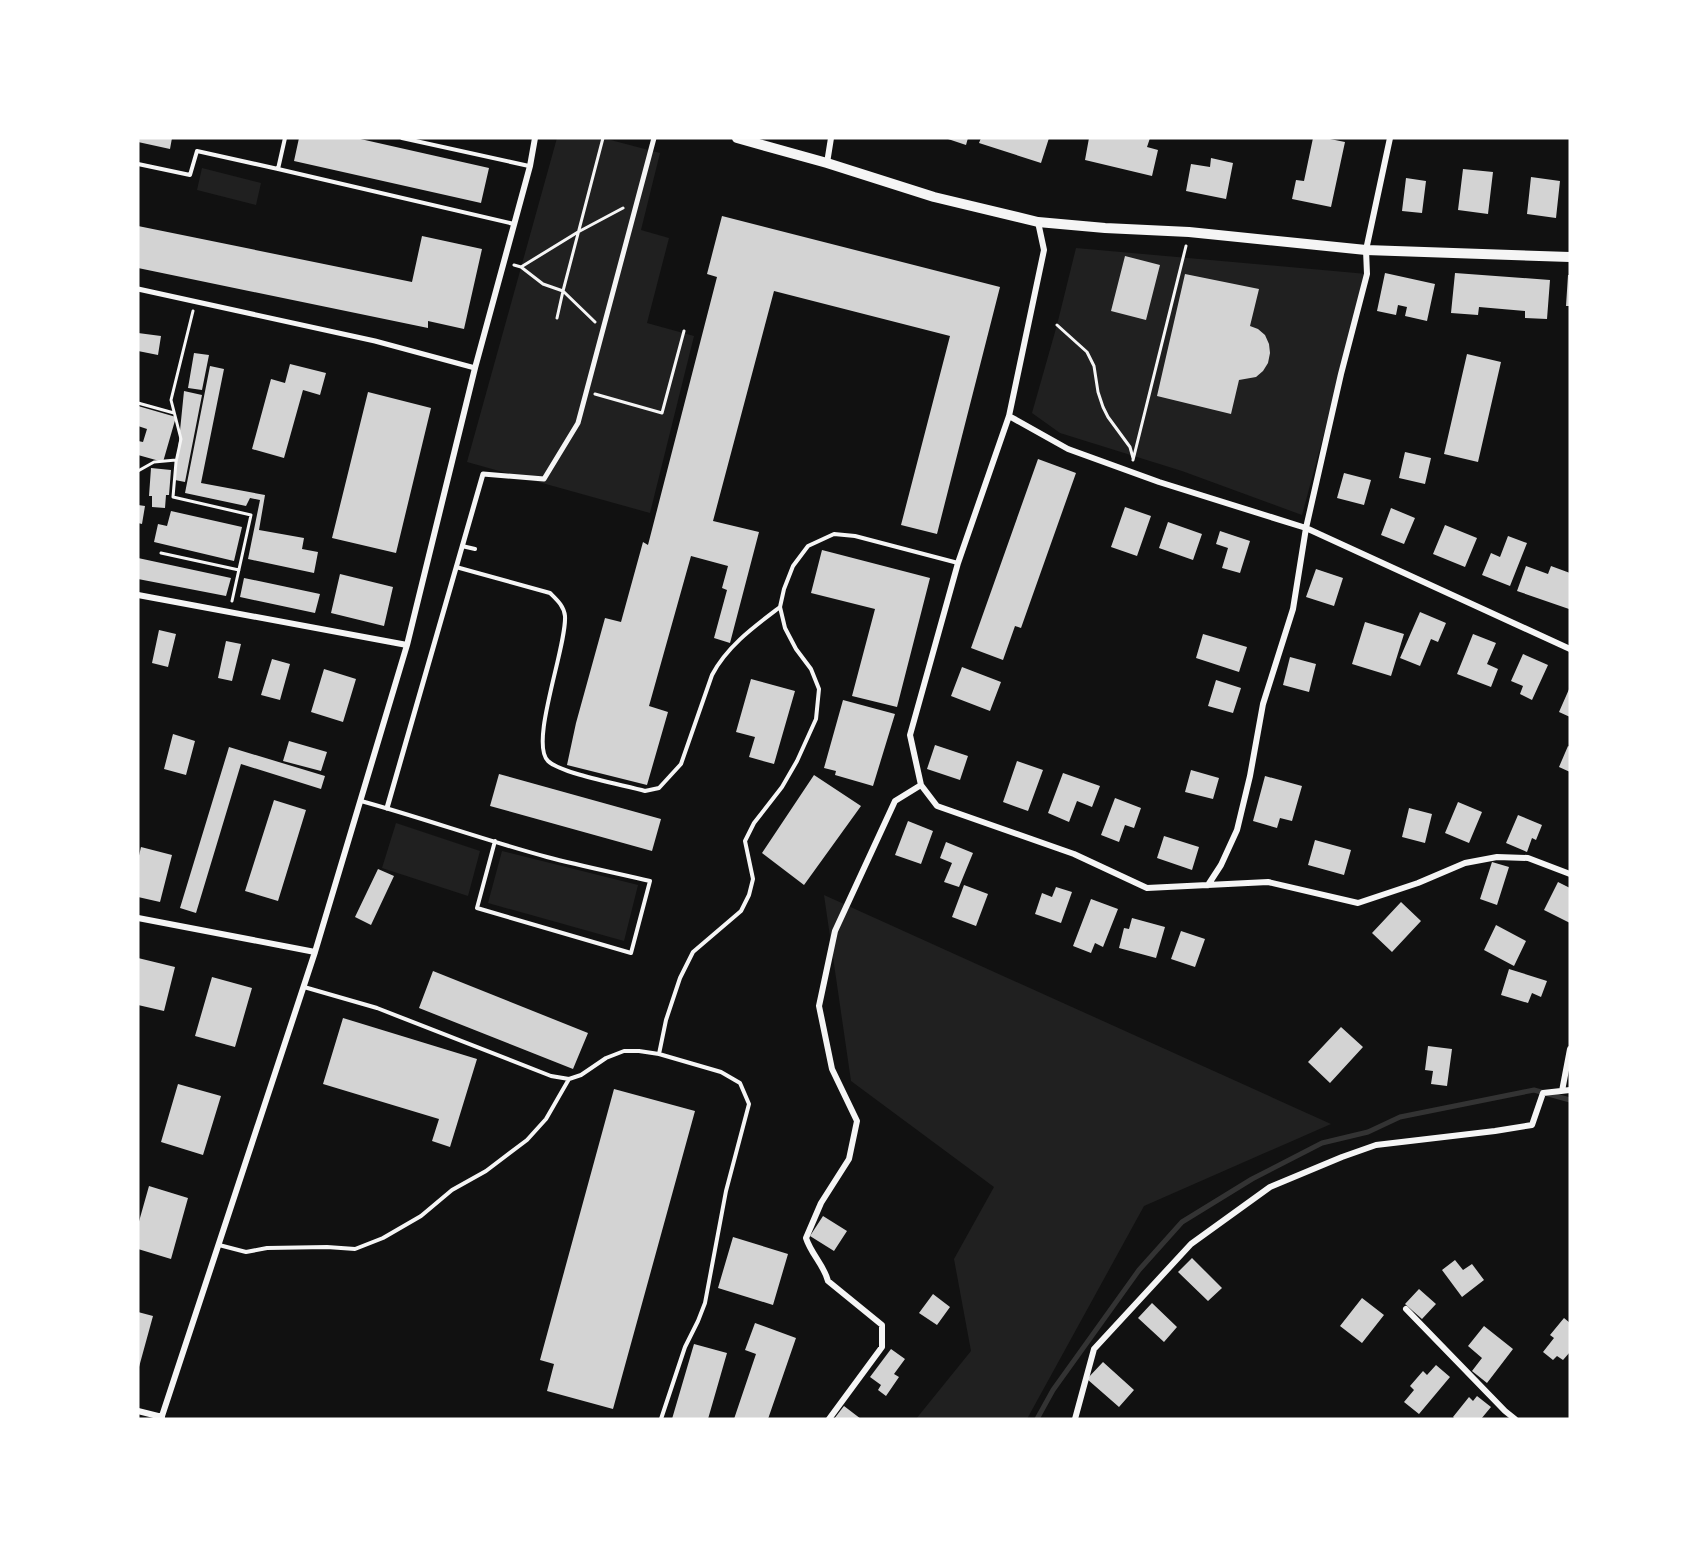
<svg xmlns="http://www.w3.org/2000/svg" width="1708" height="1557" font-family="'IBM Plex Sans',sans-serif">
<rect width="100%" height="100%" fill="#111"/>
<!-- green -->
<path fill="#202020" d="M557 138H603L660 153 641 230 669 238 647 323 694 336 650 513 467 462Z
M202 168 261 183 256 205 197 190Z
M1076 248 1367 274 1302 515 1182 471 1060 433 1032 413 1057 325Z
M396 823 480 851 468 896 382 868Z
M502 851 638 885 624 941 488 903Z
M824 895 1331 1124 1144 1206 1027 1419H916L971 1351 954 1259 994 1187 851 1081Z"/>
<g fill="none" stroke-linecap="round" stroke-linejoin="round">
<!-- stream -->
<path stroke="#333" stroke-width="5" d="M1037 1419 1053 1390 1139 1270 1182 1222 1252 1179 1322 1143 1368 1132 1400 1117 1534 1090 1570 1100"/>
</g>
<!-- building -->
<path fill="#d3d3d3" d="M138 138H172L170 149 138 142Z
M299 138H356L489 168 481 203 294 161Z
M945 138H968L966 145Z
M981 138H1049L1041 163 979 143Z
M1089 138H1150L1147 147 1158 150 1152 176 1085 160Z
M1313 138H1325L1345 142 1331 207 1292 199 1296 180 1304 181Z
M1211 158 1233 163 1226 199 1186 191 1191 164 1210 167Z
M1463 169 1493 172 1488 214 1458 210Z
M1531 177 1560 181 1556 218 1527 214Z
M1406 178 1426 181 1422 213 1402 211Z
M722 216 1000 287 937 534 901 525 950 336 774 291 713 521 759 532 730 643 714 638 727 590 722 588 728 566 691 556 649 706 668 712 647 785 567 765 576 723 605 618 621 622 643 542 648 545 717 277 707 274Z
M138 226 412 282 422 236 482 249 464 329 428 321V328L138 268Z
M1125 256 1160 265 1146 320 1111 311Z
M1385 273 1435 284 1427 321 1405 316 1407 307 1398 305 1396 315 1377 311Z
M1455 273 1550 280 1547 319 1525 318V311L1479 307 1478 315 1451 313Z
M1185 274 1259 289 1250 326 1258 329 1265 335 1269 344 1270 353 1268 363 1263 371 1256 377 1239 380 1231 414 1157 396Z
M1568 275H1570V306H1566Z
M138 333 161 336 158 355 138 351Z
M194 353 209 355 202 390 188 388Z
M1467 354 1501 362 1478 462 1444 454Z
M290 364 326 373 320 395 303 390 284 458 252 449 271 379 285 383Z
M210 366 224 369 201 483 265 495 259 530 304 538 302 549 318 552 314 573 248 559 260 500 250 498 246 506 185 493Z
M184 391 202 395 185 482 175 480Z
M368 392 431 408 396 553 332 538Z
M138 406 176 417 163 462 138 455V441L143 442 147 429 138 426Z
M1405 452 1431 458 1425 484 1399 478Z
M1038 459 1076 473 1021 628 1015 626 1003 660 971 648Z
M151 468 171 470 169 495H166L165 508 152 507V496H149Z
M1344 473 1371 480 1364 505 1337 498Z
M138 505 145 506 142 524 138 523Z
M1125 507 1151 516 1137 556 1111 547Z
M1391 508 1415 518 1404 544 1381 535Z
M171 511 242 527 234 561 154 542 158 524 167 526Z
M1168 522 1202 534 1193 560 1159 548Z
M1445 525 1477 538 1465 567 1433 554Z
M1220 531 1250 541 1240 573 1222 568 1228 548 1216 544Z
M1508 536 1527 543 1510 586 1482 575 1491 553 1500 557Z
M822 550 930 578 897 707 852 696 875 609 811 593Z
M138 558 231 578 226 596 138 579Z
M1526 566 1548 574 1551 566 1570 573 1569 609 1517 591Z
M1316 569 1343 578 1334 606 1306 597Z
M340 574 393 587 384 626 331 613Z
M244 578 320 594 315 613 240 597Z
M1420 612 1446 623 1438 642 1431 639 1420 666 1400 658Z
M1365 622 1404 634 1391 676 1352 664Z
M159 630 176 634 168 667 152 663Z
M1203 634 1247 647 1239 672 1196 658Z
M1473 634 1496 643 1487 664 1498 669 1491 687 1457 674Z
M226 641 241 644 232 681 218 678Z
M1523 654 1548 665 1532 700 1520 694 1523 686 1511 681Z
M1290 657 1316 664 1309 692 1283 685Z
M272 659 290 664 280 700 261 695Z
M962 667 1001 682 990 711 951 696Z
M324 669 356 679 343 722 311 712Z
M751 679 795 691 774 764 749 757 755 737 736 732Z
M1216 680 1241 688 1233 713 1208 706Z
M1570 687V717L1559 712Z
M843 700 895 714 873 786 835 775 836 771 824 768Z
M173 734 195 741 186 775 164 769Z
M289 741 327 752 321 771 283 761Z
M935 745 968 756 960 780 927 769Z
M1568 746 1570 747V772L1559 767Z
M229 747 325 776 321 789 241 764 196 913 180 908Z
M1017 761 1043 770 1028 811 1003 802Z
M1191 770 1219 778 1213 799 1185 792Z
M1063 773 1100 786 1092 807 1077 801 1069 822 1048 813Z
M499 774 661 819 652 851 490 806Z
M814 775 861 806 804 885 762 853Z
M1265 776 1302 786 1292 821 1280 818 1277 828 1253 821Z
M1115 798 1141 808 1134 828 1125 825 1119 842 1101 835Z
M274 800 306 810 278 901 245 891Z
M1458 802 1482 812 1469 843 1445 833Z
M1409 808 1432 814 1425 843 1402 837Z
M1518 815 1542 825 1536 840 1532 838 1527 852 1506 843Z
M908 821 933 831 921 864 895 855Z
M1164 836 1199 847 1192 870 1157 858Z
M1315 840 1351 850 1344 875 1308 865Z
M946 842 973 853 959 887 944 882 952 863 940 858Z
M141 847 172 855 160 902 138 897V860Z
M1492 862 1509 867 1497 905 1480 899Z
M378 869 394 876 371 925 355 917Z
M1558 882 1570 888V923L1544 910Z
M964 885 988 894 976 926 952 917Z
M1056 887 1072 892 1061 923 1035 914 1042 893 1052 897Z
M1091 899 1118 909 1103 947 1095 943 1091 953 1073 946Z
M1401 902 1421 921 1392 952 1372 933Z
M1132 918 1165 927 1156 958 1119 948 1124 928 1129 929Z
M1496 925 1526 941 1514 966 1484 950Z
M1181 931 1205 939 1195 967 1171 959Z
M138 958 175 967 164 1011 138 1005Z
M1509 969 1547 981 1541 997 1532 993 1528 1003 1501 995Z
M433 971 588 1033 573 1069 419 1008Z
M212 977 252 988 235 1047 195 1036Z
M343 1018 477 1059 450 1147 432 1141 439 1119 323 1084Z
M1341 1027 1363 1047 1330 1083 1308 1062Z
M1428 1046 1452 1049 1447 1086 1431 1084 1433 1071 1425 1070Z
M178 1084 221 1096 203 1155 161 1142Z
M614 1089 695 1111 613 1409 547 1391 554 1364 540 1360Z
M149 1186 188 1198 171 1259 138 1249V1225Z
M823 1216 847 1231 834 1251 810 1236Z
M733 1237 788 1254 773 1305 718 1288Z
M1192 1258 1222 1288 1208 1301 1178 1272Z
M1455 1260 1463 1270 1472 1264 1484 1280 1462 1297 1442 1270Z
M1419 1289 1436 1304 1422 1319 1405 1304Z
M933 1294 950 1307 937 1325 919 1313Z
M1362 1298 1384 1315 1362 1343 1340 1326Z
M1152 1303 1177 1327 1164 1342 1138 1318Z
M138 1312 153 1316 139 1367H138Z
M1564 1318 1570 1323V1352L1563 1360 1557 1356 1553 1360 1543 1352 1554 1338 1550 1335Z
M755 1323 796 1338 768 1419H734L756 1354 745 1350Z
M1484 1326 1513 1349 1487 1383 1472 1371 1482 1358 1468 1346Z
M694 1344 727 1353 708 1419H672Z
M891 1349 905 1359 894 1374 899 1377 886 1396 878 1390 881 1385 870 1377Z
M1103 1362 1134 1390 1119 1407 1087 1379Z
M1436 1365 1450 1377 1419 1414 1404 1402 1414 1390 1410 1386 1423 1371 1427 1375Z
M1477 1396 1491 1407 1481 1419H1455L1453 1417 1469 1397 1473 1401Z
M844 1406 861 1419H834Z"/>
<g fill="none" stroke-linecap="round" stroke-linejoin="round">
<!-- path -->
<path stroke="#f5f5f5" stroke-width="3" d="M514 265 521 267 578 232 623 208
M521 267 543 284 563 291 557 318
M193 311 171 400 181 439 176 462 173 497 251 515 232 601
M595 322 563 291 603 138
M1057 325 1087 352 1094 366 1098 392 1103 407 1108 417 1130 447 1133 458
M595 394 662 413 684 331
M138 403 174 413
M1133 460 1186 246
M138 471 154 462 176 460
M161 553 239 570"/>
<!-- service -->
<path stroke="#f5f5f5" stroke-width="4" d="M402 138 529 166
M138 164 190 175 197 151 278 169 285 138
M278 169 514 224
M462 546 475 549
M456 567 550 593C557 600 564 606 565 616 567 646 529 743 548 761 562 774 624 785 645 791L659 788 681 764 712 675C727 646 755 626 780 607
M361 801C423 818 484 840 547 857 581 866 616 873 650 881L631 953 477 908 495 841
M304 987 377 1008 551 1076 569 1079 581 1075 606 1058 624 1051H639L659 1054 721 1072 740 1083 749 1104 726 1191 705 1303 698 1321 685 1347 661 1419
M659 1054 666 1020 680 978 693 952 741 911 749 895 753 879 745 841 754 823 782 787 797 761 816 719 819 689 811 669 796 649 785 628 780 607 784 589 793 566 808 546 834 534 855 536 958 563
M219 1245 246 1252 267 1248 327 1247 355 1249 383 1238 421 1216 452 1190 486 1171 527 1140 546 1119 569 1079"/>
<!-- pedestrian -->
<path stroke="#f5f5f5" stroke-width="5" d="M138 289 375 341 475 368
M387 808 483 474 544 479 578 423 654 138"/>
<!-- minor -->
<path stroke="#f5f5f5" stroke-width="6" d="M827 163 831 138
M1009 416 1068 449 1159 482 1306 528 1570 649
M138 595 407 645
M921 785 937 806 1074 854 1147 888 1268 882 1358 903 1418 883 1465 863 1497 857 1528 858 1570 874
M1208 885 1221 865 1237 830 1250 776 1263 704 1293 609 1306 528 1341 374 1367 274 1366 250 1390 138
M138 918 315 952
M1562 1091 1570 1049
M1406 1309 1505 1411 1515 1419
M138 1411 162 1417
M161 1419 315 952 407 645 475 368 530 166 535 138
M829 1419 882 1347V1325L828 1281C824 1265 811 1254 806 1238L821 1203 849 1159 857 1121 832 1069 819 1006 835 931 895 801 921 785 910 735 958 563 1009 416 1044 250 1038 222
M1075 1419 1094 1349 1191 1244 1270 1187 1342 1157 1376 1145 1495 1131 1532 1125 1543 1093 1570 1090"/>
<!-- secondary -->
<path stroke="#f5f5f5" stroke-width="10" d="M737 138 827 163 934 197 1038 222 1105 228 1189 232 1366 250 1570 257"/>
</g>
<!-- border -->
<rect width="1708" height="1557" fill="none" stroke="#ffffff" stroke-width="279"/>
</svg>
